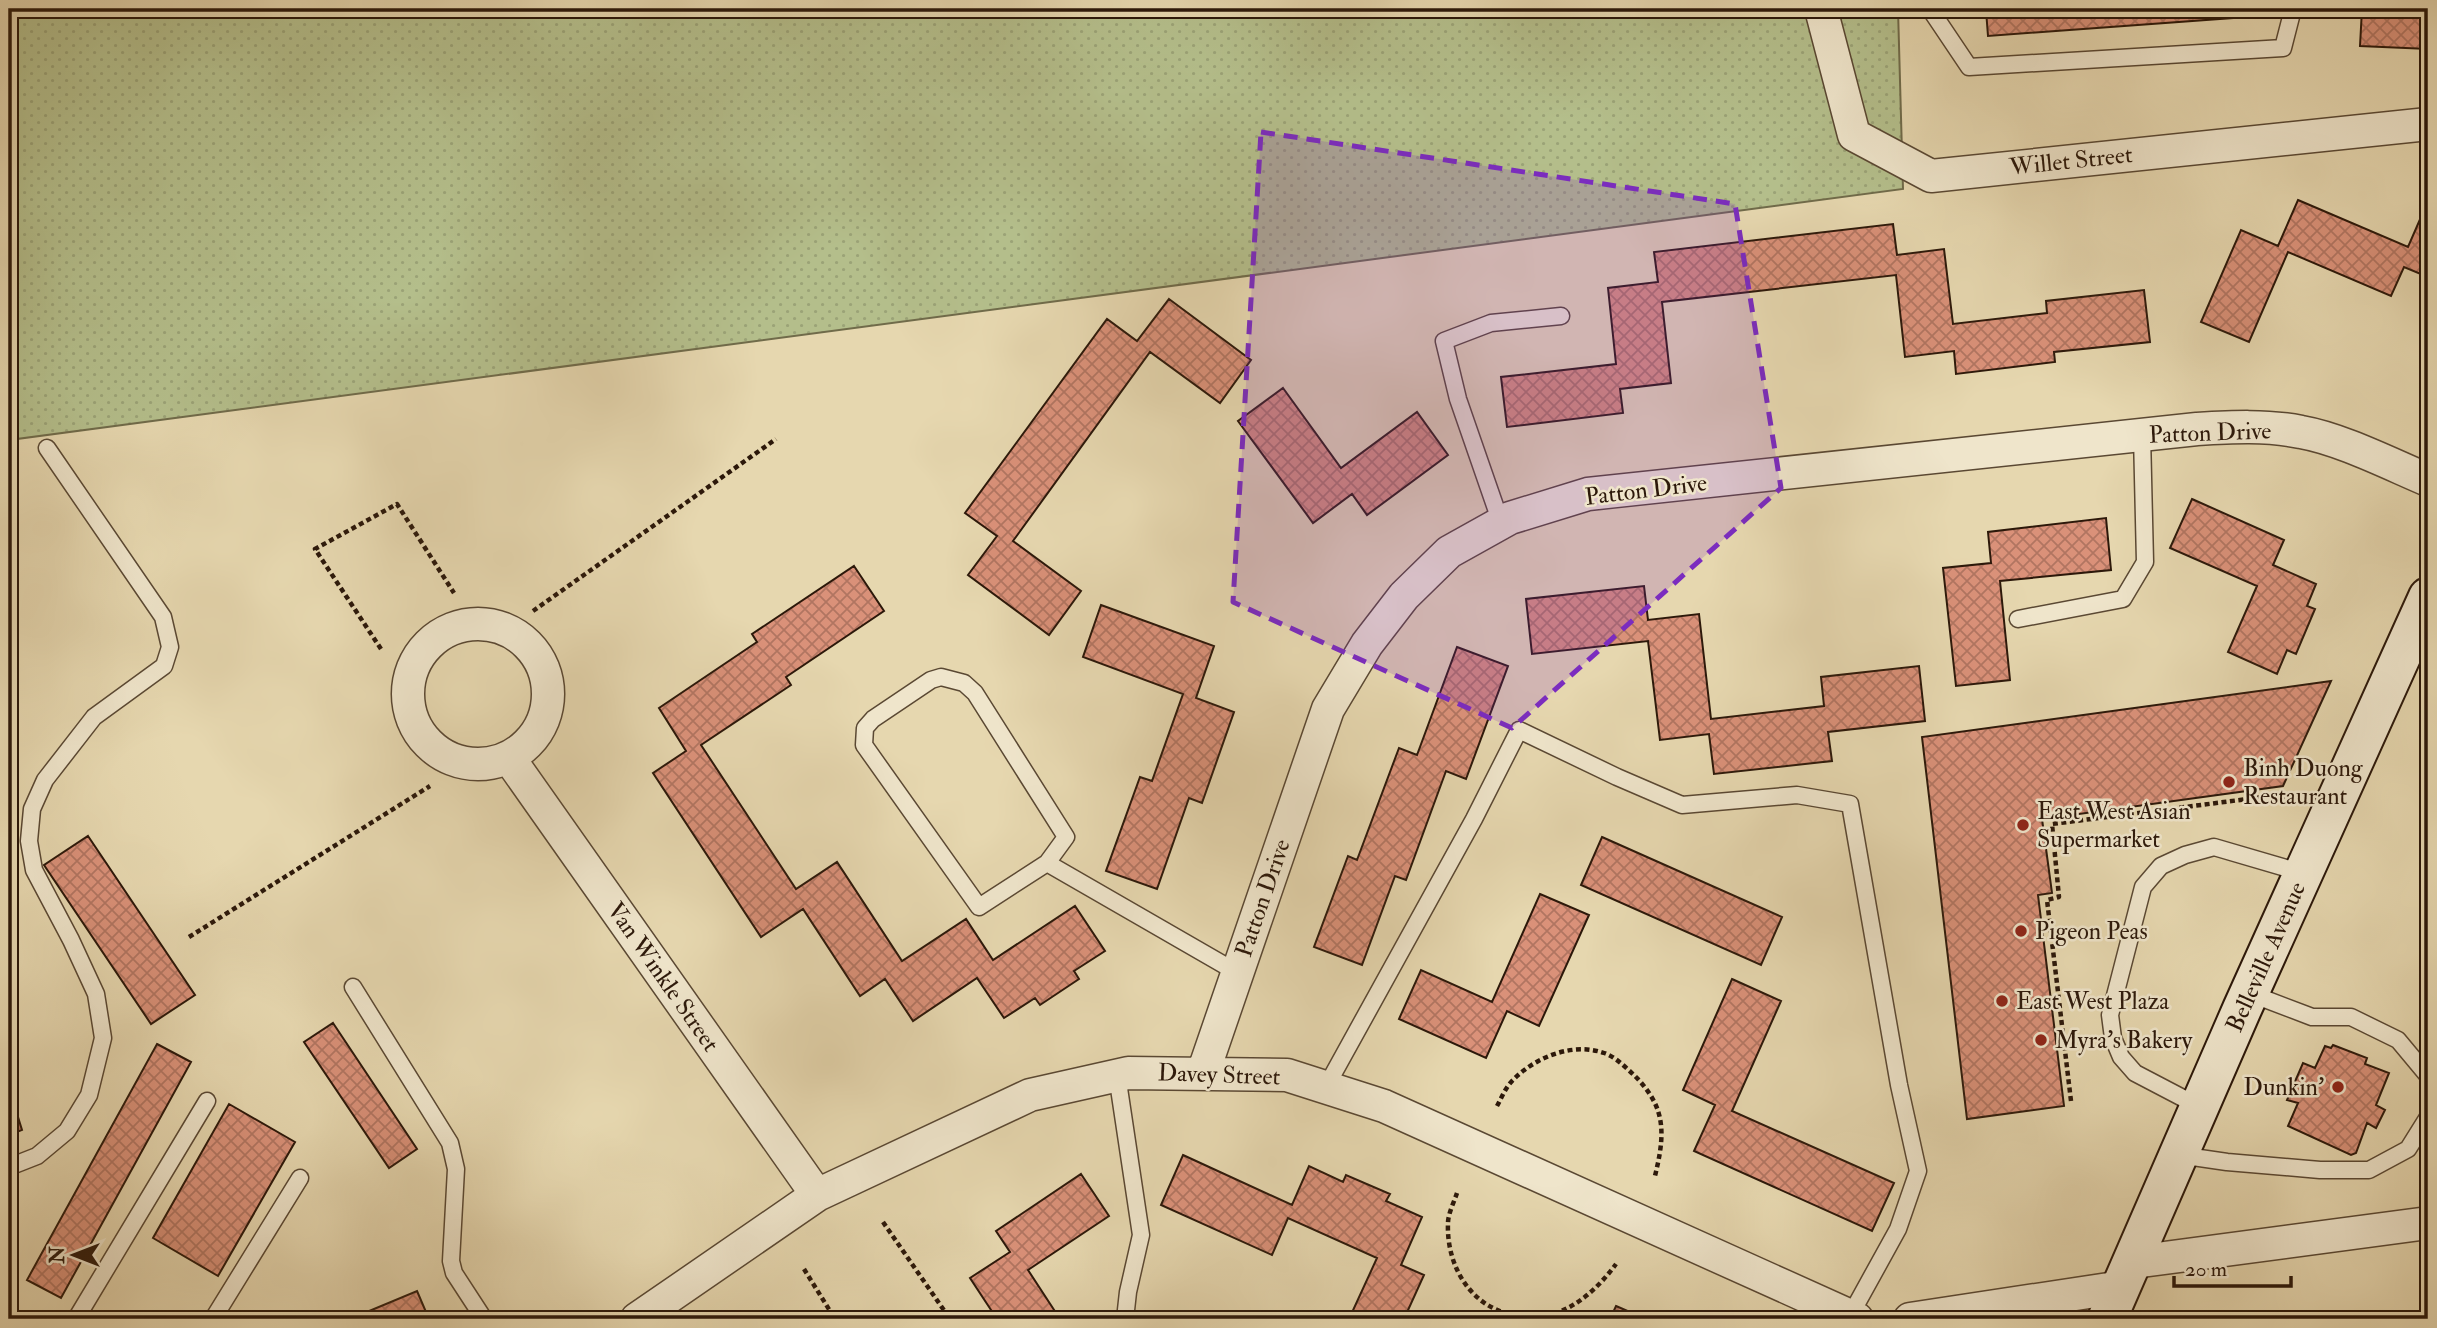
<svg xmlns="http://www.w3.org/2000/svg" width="2437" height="1328" font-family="'IM FELL Double Pica',serif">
<defs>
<pattern id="grass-dots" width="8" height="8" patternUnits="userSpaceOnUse" patternTransform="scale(1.75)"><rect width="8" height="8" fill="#b4be8b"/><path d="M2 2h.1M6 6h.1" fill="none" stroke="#9ba377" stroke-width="1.8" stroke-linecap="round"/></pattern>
<pattern id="building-cross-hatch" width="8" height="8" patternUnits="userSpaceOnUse" patternTransform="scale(1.75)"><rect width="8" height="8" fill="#da9179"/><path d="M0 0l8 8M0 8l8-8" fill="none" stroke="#b17561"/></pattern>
</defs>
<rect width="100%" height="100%" fill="#e6d7af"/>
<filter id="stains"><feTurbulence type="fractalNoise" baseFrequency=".00286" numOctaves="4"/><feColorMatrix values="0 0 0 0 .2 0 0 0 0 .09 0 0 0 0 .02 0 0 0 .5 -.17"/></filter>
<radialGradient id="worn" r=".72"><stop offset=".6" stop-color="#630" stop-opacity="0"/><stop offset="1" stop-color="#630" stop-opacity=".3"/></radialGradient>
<!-- grass -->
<path fill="url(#grass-dots)" stroke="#706b4a" stroke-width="2" d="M9 9H1898L1903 189 9 440Z"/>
<!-- building -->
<path fill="url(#building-cross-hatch)" stroke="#2c180a" stroke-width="2" d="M1951 9H2260V16L1988 36 1986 10 1954 13Z
M2362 9H2428V49L2360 46Z
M2298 200 2408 247 2428 201V277L2404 267 2391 296 2288 252 2249 342 2201 322 2241 230 2278 246Z
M1893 224 1897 255 1944 249 1953 324 2047 313 2046 301 2144 290 2150 342 2054 352 2055 362 1956 374 1954 351 1905 357 1896 275 1662 302 1671 383 1620 389 1623 413 1507 427 1501 377 1616 364 1608 288 1658 282 1654 252Z
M1169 299 1251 360 1220 403 1150 352 1013 541 1081 591 1049 635 968 575 997 536 965 513 1107 319 1137 341Z
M1283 388 1341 468 1417 412 1448 455 1367 515 1352 494 1313 523 1238 421Z
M2192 499 2284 540 2273 565 2316 584 2307 606 2315 609 2296 654 2287 650 2277 674 2228 652 2257 586 2170 548Z
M2106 518 2111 570 2000 581 2010 680 1956 686 1943 568 1991 563 1988 532Z
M854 566 884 611 786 677 791 685 701 745 796 889 837 862 902 961 966 919 993 960 1075 906 1105 951 1074 971 1079 979 1040 1005 1035 998 1004 1018 977 978 913 1021 885 979 860 996 803 909 761 937 653 773 686 751 659 708 757 642 752 634Z
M1644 586 1648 620 1699 614 1711 719 1824 706 1821 677 1919 666 1925 721 1828 732 1832 761 1714 774 1709 734 1660 740 1648 641 1532 654 1526 599Z
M1101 605 1214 646 1196 698 1234 712 1202 803 1189 798 1157 889 1106 871 1140 777 1152 781 1183 694 1083 657Z
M1457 647 1508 666 1466 779 1446 771 1406 880 1395 876 1362 965 1314 947 1348 856 1357 860 1399 748 1417 755Z
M2331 681 2283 786 2042 819 2052 893 2038 895 2064 1106 1967 1119 1922 737Z
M88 836 195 995 151 1024 44 865Z
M1602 837 1782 917 1761 965 1581 885Z
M1540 894 1589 915 1539 1026 1507 1011 1486 1058 1399 1019 1421 970 1492 1002Z
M1732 979 1781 1001 1732 1111 1894 1183 1872 1231 1694 1151 1715 1105 1683 1090Z
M333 1023 417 1149 389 1168 304 1042Z
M157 1044 191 1062 61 1298 27 1280Z
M2333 1045 2367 1058 2365 1064 2389 1073 2376 1105 2385 1110 2376 1128 2367 1123 2356 1153 2351 1155 2288 1126 2298 1103 2287 1100 2303 1063 2315 1068 2325 1046 2331 1048Z
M9 1088 22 1130 9 1135Z
M229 1104 295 1142 218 1276 153 1238Z
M1183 1155 1292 1205 1309 1166 1343 1182 1346 1175 1390 1194 1386 1201 1422 1217 1401 1265 1424 1275 1404 1319H1349L1377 1258 1288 1218 1272 1255 1161 1205Z
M1081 1174 1109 1216 1028 1270 1060 1319H997L970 1278 1010 1252 996 1231Z
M417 1291 429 1319H350Z
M1616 1306 1646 1319H1610Z"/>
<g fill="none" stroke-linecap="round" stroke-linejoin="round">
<defs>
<path id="lane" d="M1930 9 1969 67 2283 48 2293 9
M1501 523 1458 399 1444 341 1491 323 1561 316
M2018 619 2123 599 2145 562 2142 435
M941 677 964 683 975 693 1066 837 1047 863 979 907 864 745 865 728 873 719 931 680Z
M1047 863 1238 973
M353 987 450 1143 456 1169 451 1261 454 1273 484 1319
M2249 993 2312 1017H2351L2398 1040 2428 1076
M1117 1075 1141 1235 1128 1292 1125 1319
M1326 1087 1474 819 1519 730 1617 777 1682 805 1797 795 1850 804 1899 1085 1918 1171 1898 1229 1850 1316
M2200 1107 2135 1073 2121 1057 2113 1038 2110 1015 2143 887 2161 866 2185 855 2214 847 2303 873
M2179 1155 2227 1162 2320 1170H2369L2408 1149 2428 1117
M9 1167 37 1156 67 1131 89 1095 103 1038 96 994 71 940 34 870 29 841 32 809 45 780 94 717 164 666 170 647 163 617 47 448
M76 1319 207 1101
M213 1319 300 1178"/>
<path id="street" d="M1821 9 1854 135 1931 176 2428 124
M408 694a70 70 0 1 1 140 0a70 70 0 1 1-140 0Z
M509 758 817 1195
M1203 1073 1328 709 1367 644 1404 596 1449 552 1510 518 1588 494 2197 429C2232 427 2267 425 2301 432 2341 439 2390 464 2428 480
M2134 1262 2428 1223
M637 1319 817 1195 1030 1095 1128 1073 1287 1075 1384 1106 1857 1319
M1910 1319 2122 1287"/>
<path id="secondary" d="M2107 1319 2242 1009 2428 597"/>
</defs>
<!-- lane casing -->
<use href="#lane" stroke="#5a4833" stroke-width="19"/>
<!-- street casing -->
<use href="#street" stroke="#5a4833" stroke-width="35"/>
<!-- secondary casing -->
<use href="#secondary" stroke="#2c180a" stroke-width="42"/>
<!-- path -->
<path stroke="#2c180a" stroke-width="4.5" stroke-dasharray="5 3.5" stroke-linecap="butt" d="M533 611 776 439
M381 649 315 549 397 504 454 593
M189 937 430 786
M2071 1101 2047 900 2059 897 2052 824 2279 795 2288 798
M1497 1106C1502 1097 1506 1086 1514 1079 1536 1057 1573 1042 1604 1053 1616 1057 1625 1067 1634 1075 1644 1085 1654 1098 1658 1111 1665 1132 1660 1155 1655 1176
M1457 1193C1454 1202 1448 1214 1448 1223 1446 1272 1478 1317 1529 1316 1536 1316 1543 1317 1550 1315 1578 1307 1599 1287 1616 1264
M883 1222 950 1319
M804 1269 835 1319"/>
<!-- lane -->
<use href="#lane" stroke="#efe5cb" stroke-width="16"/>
<!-- street -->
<use href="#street" stroke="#efe5cb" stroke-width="32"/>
<!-- secondary -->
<use href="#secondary" stroke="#efe5cb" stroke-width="38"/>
</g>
<!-- marked area -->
<path fill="#7b2cbf" fill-opacity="0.2" stroke="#7b2cbf" stroke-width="5" stroke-dasharray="14 9" stroke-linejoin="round" d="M1261 132 1735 204 1781 488 1512 728 1233 602Z"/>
<!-- markers -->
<g fill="#8f2418" stroke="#efe5cb" stroke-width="2.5">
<circle cx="2229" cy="782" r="7"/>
<circle cx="2023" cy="825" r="7"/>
<circle cx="2021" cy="931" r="7"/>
<circle cx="2002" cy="1001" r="7"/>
<circle cx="2041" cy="1040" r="7"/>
<circle cx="2338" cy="1087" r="7"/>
</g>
<g text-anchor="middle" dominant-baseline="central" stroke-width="5" stroke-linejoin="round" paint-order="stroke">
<!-- street labels -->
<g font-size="24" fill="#2c180a" stroke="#efe5cb">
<text transform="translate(2071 161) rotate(-6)">Willet Street</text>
<text transform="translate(2210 433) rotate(-2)">Patton Drive</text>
<text transform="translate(1646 490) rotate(-7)">Patton Drive</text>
<text transform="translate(1263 898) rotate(-71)">Patton Drive</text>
<text transform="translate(2266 957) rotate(-66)">Belleville Avenue</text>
<text transform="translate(663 977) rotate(55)">Van Winkle Street</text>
<text transform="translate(1219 1075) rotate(2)">Davey Street</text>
</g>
<!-- poi labels -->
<g font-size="24" fill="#2c180a" stroke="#efe5cb" text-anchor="start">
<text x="2243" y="768">Binh Duong<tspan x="2243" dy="28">Restaurant</tspan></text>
<text x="2037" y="811">East West Asian<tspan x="2037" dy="28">Supermarket</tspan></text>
<text x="2035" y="931">Pigeon Peas</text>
<text x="2016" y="1001">East West Plaza</text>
<text x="2055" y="1040">Myra's Bakery</text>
<text x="2324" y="1087" text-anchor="end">Dunkin'</text>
</g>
</g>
<!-- margin -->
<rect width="2437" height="1328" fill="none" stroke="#e6d7af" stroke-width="35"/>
<rect x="10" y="10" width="2416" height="1307" fill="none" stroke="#2c180a" stroke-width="3.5"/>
<rect x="18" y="18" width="2402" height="1293" fill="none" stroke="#2c180a" stroke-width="2"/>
<!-- north arrow -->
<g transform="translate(74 1255) rotate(270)" stroke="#efe5cb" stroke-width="5" paint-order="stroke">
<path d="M0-5L12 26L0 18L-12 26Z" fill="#2c180a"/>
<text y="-10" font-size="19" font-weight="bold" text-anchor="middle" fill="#2c180a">N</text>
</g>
<!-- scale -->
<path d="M2174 1276v10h117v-10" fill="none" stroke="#2c180a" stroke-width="3.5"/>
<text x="2185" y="1276" font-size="21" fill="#2c180a" stroke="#efe5cb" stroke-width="5" paint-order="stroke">20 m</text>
<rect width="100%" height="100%" filter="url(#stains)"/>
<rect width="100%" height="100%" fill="url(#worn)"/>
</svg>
